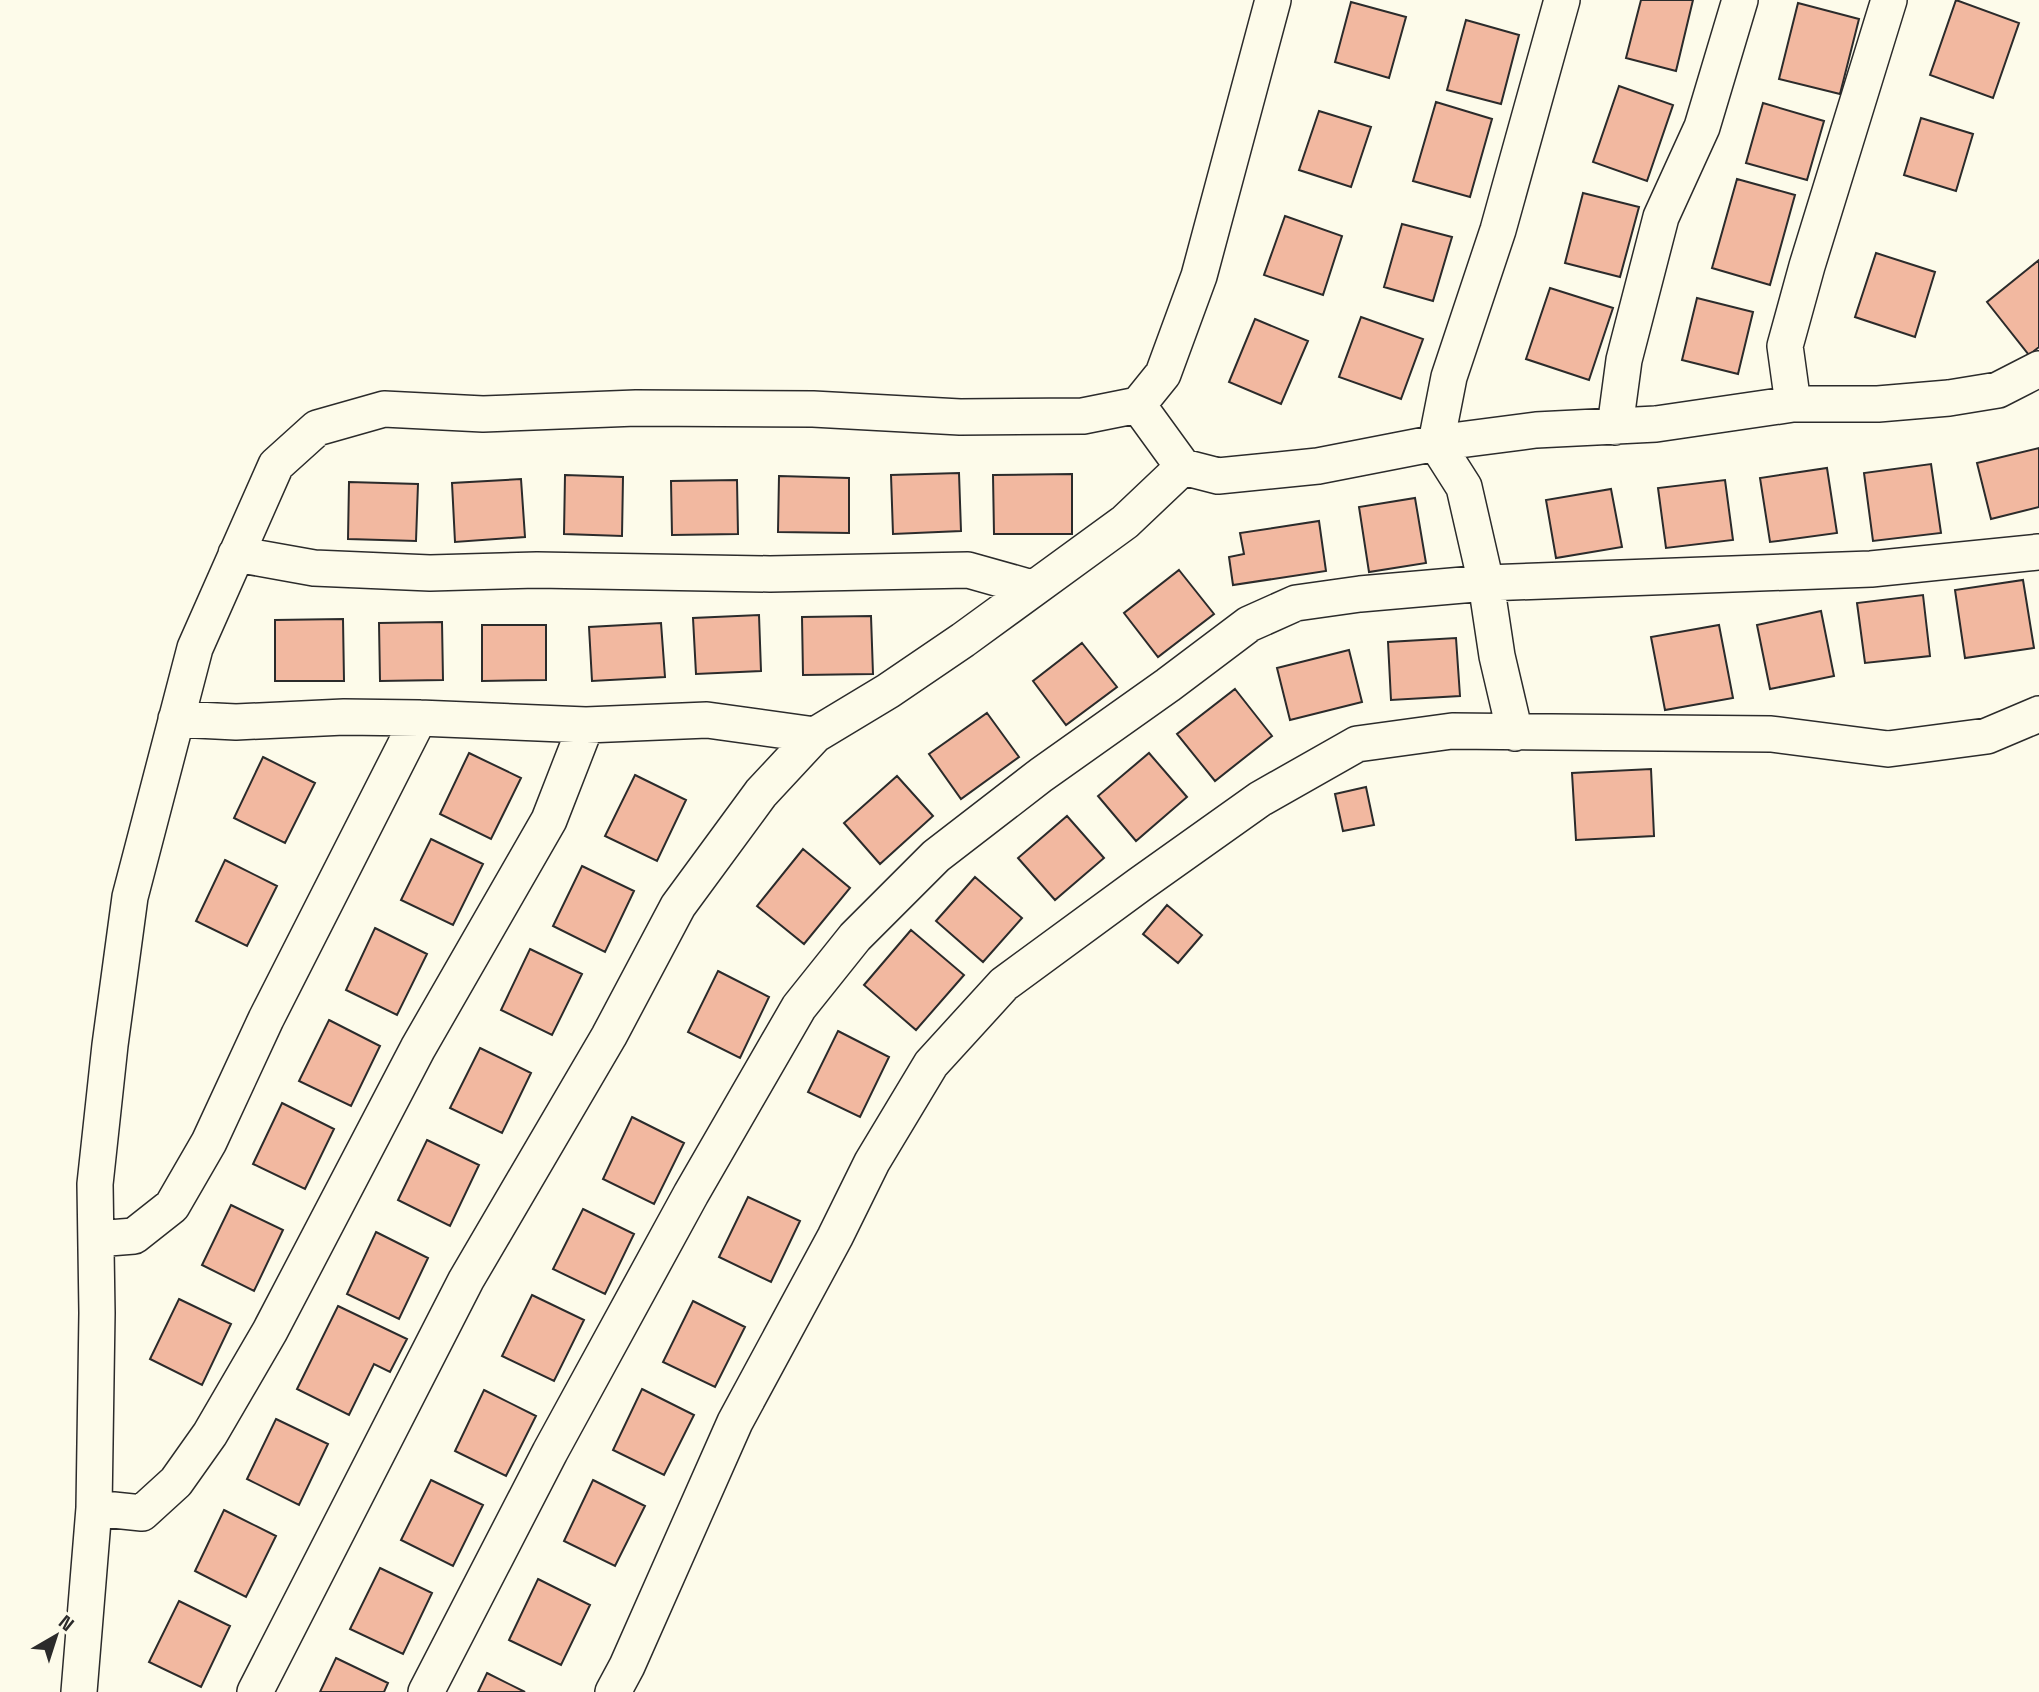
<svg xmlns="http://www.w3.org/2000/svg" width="2039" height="1692" font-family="'Space Grotesk',sans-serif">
<rect width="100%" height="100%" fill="#fdfbea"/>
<!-- building -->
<path fill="#f2b8a0" stroke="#2b2b2b" stroke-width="2" d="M1641 0H1693L1676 71 1626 58Z
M1956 0 2019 23 1993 98 1930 75Z
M1351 2 1406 17 1389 78 1335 62Z
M1798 3 1859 19 1840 94 1779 79Z
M1466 20 1519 35 1501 104 1447 90Z
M1619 86 1673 105 1647 181 1593 162Z
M1436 102 1492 119 1470 197 1413 181Z
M1763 103 1824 121 1807 180 1746 163Z
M1319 111 1371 127 1351 187 1299 170Z
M1921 118 1973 134 1956 191 1904 175Z
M1737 179 1795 195 1770 285 1712 268Z
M1583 193 1639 207 1620 277 1565 263Z
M1285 216 1342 236 1323 295 1264 275Z
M1402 224 1452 237 1433 301 1384 287Z
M1876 253 1935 272 1915 337 1855 317Z
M2039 260V347L2029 355 1987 302Z
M1550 288 1613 308 1589 380 1526 359Z
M1697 298 1753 312 1738 374 1682 360Z
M1361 317 1423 339 1401 399 1339 377Z
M1255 319 1308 341 1281 404 1229 382Z
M2039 448V507L1991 519 1977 463Z
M1931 464 1941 533 1873 541 1864 473Z
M1827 468 1837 533 1770 542 1760 478Z
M959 473 961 531 893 534 891 475Z
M1072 474V534H994L993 475Z
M565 475 623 477 622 536 564 534Z
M779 476 849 478V533L778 532Z
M521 479 525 537 455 542 452 483Z
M737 480 738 534 672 535 671 481Z
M1725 480 1733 540 1666 548 1658 488Z
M349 482 418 484 416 541 348 539Z
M1611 489 1622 547 1556 558 1546 500Z
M1415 498 1426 563 1369 572 1359 507Z
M1319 521 1326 571 1233 585 1229 557 1244 554 1240 533Z
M1179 570 1214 614 1158 657 1124 613Z
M2023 580 2034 648 1965 658 1955 590Z
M1923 595 1930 656 1865 663 1857 603Z
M1821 611 1834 676 1770 689 1757 625Z
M759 615 761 671 696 674 693 618Z
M871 616 873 674 803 675 802 617Z
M343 619 344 681H275V620Z
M442 622 443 680 380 681 379 623Z
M661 623 665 677 592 681 589 627Z
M482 625H546V680L482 681Z
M1719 625 1733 698 1665 710 1651 637Z
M1456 638 1460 696 1391 700 1388 642Z
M1082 643 1117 687 1066 725 1033 681Z
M1349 650 1362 702 1290 720 1277 668Z
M1235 689 1272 736 1215 781 1177 734Z
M987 713 1019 757 961 799 929 754Z
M469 753 521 778 491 839 440 814Z
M1149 753 1187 797 1136 841 1098 796Z
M263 757 315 783 285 843 234 818Z
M1651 769 1654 836 1576 840 1572 773Z
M635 775 686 800 657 861 605 836Z
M897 776 933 816 880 864 844 823Z
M1366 787 1374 825 1343 831 1335 794Z
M1067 816 1104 858 1055 900 1018 858Z
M431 839 483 864 453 925 401 900Z
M803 849 850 888 804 944 757 906Z
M225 860 277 886 247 946 196 921Z
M582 866 634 891 605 952 553 926Z
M975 877 1022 918 983 962 936 921Z
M1167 905 1202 935 1178 963 1143 934Z
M375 928 427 954 397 1015 346 990Z
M911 930 964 975 916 1030 864 985Z
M530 949 582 974 552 1035 501 1010Z
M718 971 769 997 740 1058 688 1032Z
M329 1020 380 1046 351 1106 299 1081Z
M838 1031 889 1057 860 1117 808 1092Z
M480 1048 531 1073 502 1133 450 1108Z
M282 1103 334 1129 305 1189 253 1164Z
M632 1117 684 1143 654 1204 603 1179Z
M427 1140 479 1165 450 1226 398 1200Z
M748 1197 800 1221 771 1282 719 1257Z
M231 1205 283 1230 254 1291 202 1265Z
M583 1209 634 1234 605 1294 553 1269Z
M376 1232 428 1258 399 1319 347 1294Z
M532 1295 584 1320 554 1381 502 1356Z
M179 1299 231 1324 202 1385 150 1359Z
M693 1301 745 1327 715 1387 663 1362Z
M338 1306 407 1339 390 1372 374 1364 349 1415 297 1389Z
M642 1389 694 1415 664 1475 613 1450Z
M484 1390 536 1416 506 1476 455 1451Z
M276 1419 328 1444 299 1505 247 1479Z
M431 1480 483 1505 453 1566 401 1540Z
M593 1480 645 1506 615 1566 564 1541Z
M224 1510 276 1536 246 1597 195 1571Z
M380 1568 432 1593 403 1654 350 1629Z
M538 1579 590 1605 561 1665 509 1640Z
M179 1601 230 1626 201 1687 149 1662Z
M336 1658 388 1683 384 1692H320Z
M487 1673 525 1692H478Z"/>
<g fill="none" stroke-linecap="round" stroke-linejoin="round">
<defs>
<path id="street" d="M1793 404 1785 346 1807 266 1889 0
M1138 405 1183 467 1218 476 1318 466 1436 443 1536 430 1656 424 1793 404H1878L1949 398 1998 390 2039 369
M1615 427 1624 360 1661 217 1702 127 1740 0
M236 554 314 568 430 573 537 570 770 574 968 570 1032 588
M176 719 236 722 344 717 419 718 586 725 707 720 815 735
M1515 733 1497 656 1486 583 1464 487 1436 443 1449 377 1498 230 1562 0
M96 1239 134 1236 172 1206 209 1142 266 1019 419 718
M94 1508 142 1513 176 1482 210 1434 270 1331 418 1048 549 820 586 725
M79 1692 94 1508 97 1313 95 1184 110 1045 130 897 195 648 276 465 317 428 384 409 483 414 636 408 813 409 960 417 1083 416 1138 405 1163 374 1199 276 1273 0
M255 1692 466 1280 609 1036 678 906 761 793 815 735 888 691 963 640 1125 522 1183 467
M426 1692 550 1452 691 1194 799 1007 855 937 936 856 1041 775 1168 685 1249 624 1296 603 1360 594 1486 583 1871 569 2039 552
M613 1692 627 1666 735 1422 835 1237 872 1162 931 1064 1004 984 1139 885 1260 799 1357 744 1452 731 1771 734 1888 749 1987 736 2039 714"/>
</defs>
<!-- street casing -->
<use href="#street" stroke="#2b2b2b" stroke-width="38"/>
<!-- street -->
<use href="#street" stroke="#fdfbea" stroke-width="35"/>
</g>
<!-- north arrow -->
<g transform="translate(56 1636) rotate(39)" stroke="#fdfbea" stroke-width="5" paint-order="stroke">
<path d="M0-5L12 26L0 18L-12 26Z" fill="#2b2b2b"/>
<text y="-10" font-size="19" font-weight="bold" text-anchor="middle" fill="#2b2b2b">N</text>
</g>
</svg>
